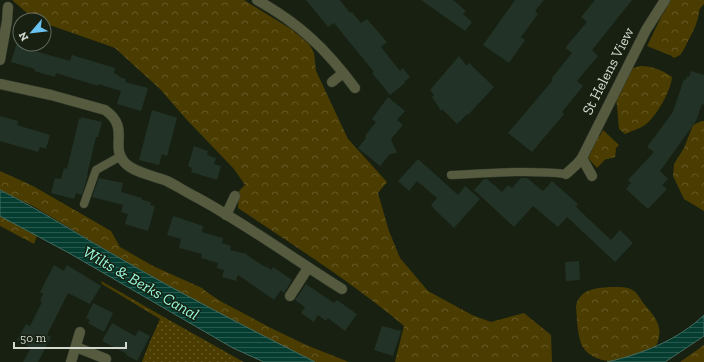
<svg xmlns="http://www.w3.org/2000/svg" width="704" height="362" font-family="'Zilla Slab',serif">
<defs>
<pattern id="forest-crowns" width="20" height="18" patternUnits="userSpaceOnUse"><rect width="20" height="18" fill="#4b3d01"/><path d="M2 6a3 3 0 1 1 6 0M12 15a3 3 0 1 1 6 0" fill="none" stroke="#645825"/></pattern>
<pattern id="park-dots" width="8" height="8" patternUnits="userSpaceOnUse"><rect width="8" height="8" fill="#4b3d01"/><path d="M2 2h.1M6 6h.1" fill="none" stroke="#645825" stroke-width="1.8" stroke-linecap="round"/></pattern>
<pattern id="water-rules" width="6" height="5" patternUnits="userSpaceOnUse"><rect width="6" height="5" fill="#053d31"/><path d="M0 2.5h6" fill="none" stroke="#29584e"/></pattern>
</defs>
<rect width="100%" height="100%" fill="#172011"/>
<!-- green -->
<path fill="#4b3d01" d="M674 0H704V4L692 18 674 55H669L647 46 662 15Z
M603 130 619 145 597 168 588 158Z"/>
<!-- forest -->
<path fill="url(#forest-crowns)" d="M12 0H244L291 29 309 44 314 53 316 71 348 139 387 182 378 193 389 231 400 258 428 291 472 315 491 322 524 313 551 335 552 362H395L404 326C352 282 294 246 238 208L239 191 245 185 234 169 187 120 160 89 115 48 44 23V20L34 19Z
M670 0H701L698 18 695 27 683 51 680 55 674 58C669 54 664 50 662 44 659 33 664 9 670 0Z
M640 66C653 66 662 70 672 77 671 91 656 117 645 125 639 129 631 131 625 134L619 129 616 95 630 69Z
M702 121H704V211L684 199 673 176 674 164 684 148 693 125Z
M597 134 612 145 616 150 615 157 608 159 597 160 592 154 591 139Z
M0 171 33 186 111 231 120 247 153 266 202 288 208 293 222 302 269 327 306 345 349 362H315L217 313 116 256 33 206 0 190Z
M0 216 37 236 34 244 0 226Z
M101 281 162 316 166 328 142 362 160 319 102 284Z
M610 287C617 287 628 286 634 291 638 294 641 300 644 304 657 319 665 329 655 348 645 352 630 361 620 362 605 362 586 358 581 343 577 332 577 318 576 306 580 289 595 288 610 287Z
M704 345V362H680Z"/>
<!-- park -->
<path fill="url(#park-dots)" d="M162 316 240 360 244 362H142L151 339Z"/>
<!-- water -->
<path fill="url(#water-rules)" stroke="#436c60" d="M0 190C40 210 77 234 116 256 181 294 248 328 315 362H264L233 348 69 253 0 216Z
M704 315V336L665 362H607C642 354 678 340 704 315Z"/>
<!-- building -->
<path fill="#223227" d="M306 0H340L350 13 352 12 361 23 367 19 387 42 381 47 400 71 403 68 410 77 404 82 405 83 390 95 372 73 374 72 334 23 328 27Z
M421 0H453L466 11 463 14 472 22 465 31Z
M515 0H544L535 11 538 14 521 37 525 40 509 63 483 45Z
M595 0H632L592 50 598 56 577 81 583 86 562 112 564 114 532 152 508 133 553 80 551 79 572 53 565 48 587 22 581 17Z
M17 43 35 49V51L70 61 72 55 115 68 114 73 120 76 119 77 126 79 125 82 148 88 141 111 117 104 121 91 98 84V86L56 73 55 77 34 71 35 69 11 62Z
M459 56 467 66 469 63 494 87 468 115 467 114 457 124 442 109 441 111 432 97 434 95 430 90Z
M691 71 704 75V105L702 104 696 121 660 171 668 179 662 185 667 189 648 209 626 189 631 183 628 180 654 152 647 147 673 112 684 79 686 80 687 76 689 77Z
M388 97 405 111 397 120 403 125 391 139 397 153 390 154 380 166 358 148 366 138 365 136 376 122 372 119Z
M152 110 177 118 167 156 162 154 159 165 139 160Z
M0 116 18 121 17 125 50 135 46 149 40 147 38 152 0 141Z
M81 117 102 122 98 137H96L87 175H88L82 195 76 193 74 199 51 193 55 178 61 179 64 168 67 169 79 119H81Z
M194 146 208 151 207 155 216 158 214 164 221 166 217 180 191 172 192 168 188 166Z
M418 159 458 195 465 186 480 199 454 228 433 208V207L431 205 437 198 417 181 409 191 398 181Z
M99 178 123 183 121 192 142 198V200L151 202 150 205 155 206 148 231 125 224 128 214 121 212 123 205 92 197Z
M521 178H527L543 191 552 181 578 204 576 207 611 240 620 230 633 243 615 262 567 217 558 227 533 206 514 227 474 190 484 179H487L502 192 508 185 512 188Z
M173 216 203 226 202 232 223 238 222 243 231 246 230 250 247 254V255L265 267 266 266 271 270 273 267 292 280 284 293 281 290 274 300 238 275 236 281 222 277 224 270 217 268 218 263 201 258 202 254 179 248 181 239 167 235Z
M579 261 580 280 566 281 565 262Z
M54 265 64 271 67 265 101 286 90 304 68 293 47 335 51 337 38 362H23L31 348 17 340 26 324 30 326 42 302 40 301 43 294 40 292Z
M306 284 334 303 337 300 357 314 345 331 328 318 326 321 318 315 314 322 301 313 305 307 295 300Z
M93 303 113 313 104 332 88 323 90 320 86 318Z
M112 323 135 336 139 330 150 336 137 361 126 355 127 354 102 341Z
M382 326 401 331 393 356 374 350Z"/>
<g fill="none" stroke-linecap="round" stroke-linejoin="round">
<defs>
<path id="service" d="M451 175C490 173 527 170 566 174
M84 204 96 170 121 156"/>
<path id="minor" d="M257 0C300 24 326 49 355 88
M0 60 7 21 8 7
M332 82 343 73
M0 84 51 95 105 110C131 128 109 146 125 163 135 173 154 176 167 181 177 186 186 192 196 197 246 224 294 259 342 289
M582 158 592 176
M566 174 577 164 582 158 646 30 665 0
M226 215 235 196
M290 296 308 268
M76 347 106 359
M71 362 80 332"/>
</defs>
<!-- service casing -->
<use href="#service" stroke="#313a2c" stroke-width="9"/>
<!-- minor casing -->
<use href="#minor" stroke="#313a2c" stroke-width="11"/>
<!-- service -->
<use href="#service" stroke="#565a3e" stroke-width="8"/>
<!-- minor -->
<use href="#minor" stroke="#565a3e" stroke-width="10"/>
</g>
<g text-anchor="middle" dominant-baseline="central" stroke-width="3" stroke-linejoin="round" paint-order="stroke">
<!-- street labels -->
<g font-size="15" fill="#d3d9cf" stroke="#172011">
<text transform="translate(608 71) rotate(-63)">St Helens View</text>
</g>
<!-- water labels -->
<g font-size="16" font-style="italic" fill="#97fade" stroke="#172011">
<text transform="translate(141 283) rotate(30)">Wilts &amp; Berks Canal</text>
</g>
</g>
<!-- north arrow -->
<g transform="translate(32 32) rotate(242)"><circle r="19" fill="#172011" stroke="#626a5d"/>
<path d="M0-3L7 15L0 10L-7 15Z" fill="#6ac3f1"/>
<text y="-6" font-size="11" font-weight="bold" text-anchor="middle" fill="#d3d9cf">N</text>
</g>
<!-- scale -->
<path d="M14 342v6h112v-6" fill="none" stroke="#d3d9cf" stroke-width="2"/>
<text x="20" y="342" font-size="12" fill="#d3d9cf" stroke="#172011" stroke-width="3" paint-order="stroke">50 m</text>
</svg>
